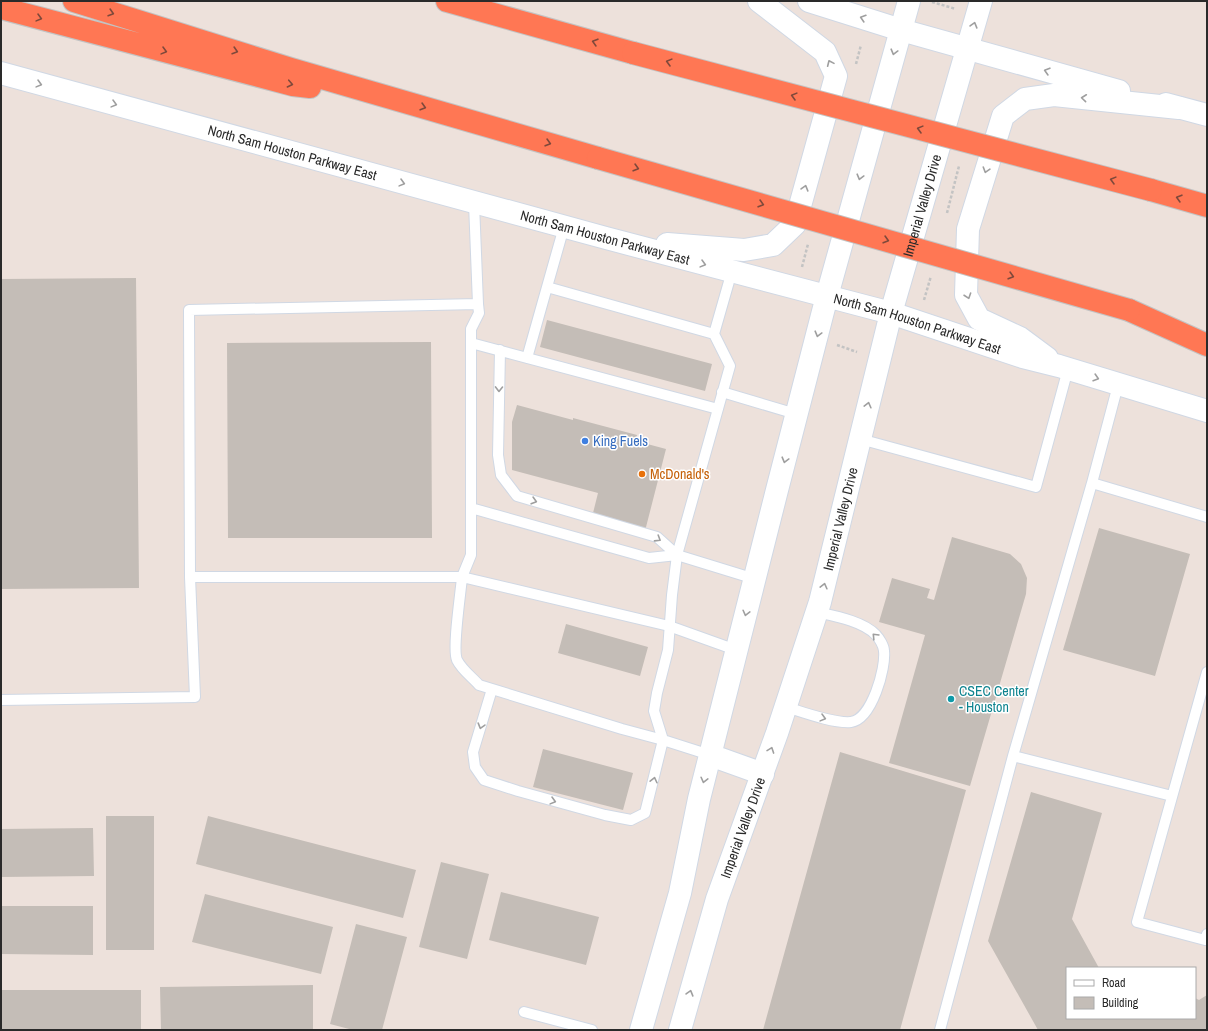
<svg xmlns="http://www.w3.org/2000/svg" width="1208" height="1031" font-family="'Archivo Narrow',sans-serif">
<rect width="100%" height="100%" fill="#ede1db"/>
<!-- building -->
<path fill="#c4bdb7" d="M136 278 139 588 1 589V279Z
M547 320 712 364 705 391 540 347Z
M431 342 432 538H228L227 343Z
M517 405 573 420V418L637 435 636 441 666 449 645 531 592 517 598 493 512 470V422Z
M1099 528 1190 554 1155 676 1063 650Z
M952 537 1010 554 1021 564 1027 578 1026 594 970 786 889 763 925 635 879 622 892 578 930 589 927 598 934 600Z
M566 624 648 647 640 676 558 653Z
M543 749 633 773 623 810 533 787Z
M840 752 966 790 900 1030H763Z
M1031 792 1102 813 1072 919 1099 968H1067V1018H1195V998L1199 1000 1207 995V1030H1038L988 941Z
M106 816H154V950H106Z
M208 816 416 870 403 918 196 864Z
M93 828 94 876 1 877V829Z
M441 862 489 874 467 959 419 947Z
M501 892 599 917 586 965 489 940Z
M205 894 333 927 321 974 192 942Z
M1 906H93V955L1 954Z
M356 924 407 937 382 1030H353L330 1024Z
M313 985V1030H161L160 987Z
M1 990H141V1030H1Z"/>
<g fill="none" stroke-linecap="round" stroke-linejoin="round">
<defs>
<path id="service" d="M474 203 478 304 479 313 471 329V555L462 577H190L189 310 478 304
M564 227 547 287 714 334 732 271
M471 343 718 409
M500 350 498 455 501 475 517 496 657 537 677 555
M527 358 547 287
M722 392 796 414
M860 439 1036 487 1068 369
M1092 483 1118 385
M471 508 649 558 677 555 755 579
M1207 672 1137 922 1205 940 1207 934
M492 689 473 752 475 767 484 780 518 791 605 815 631 820 645 813 663 740 622 729 479 685C472 677 462 670 457 660 452 649 461 591 462 577L669 626 736 650
M1 700 195 697 190 577
M786 707C802 712 835 724 851 722 872 719 886 668 884 651 884 646 879 638 876 635 863 621 834 616 816 612
M710 755 663 740 654 711 657 693 668 650 672 595 677 555 730 366 714 334
M1013 756 1172 796
M524 1012 592 1030
M940 1030 1013 756 1092 483 1207 517"/>
<g id="secondary">
<path d="M809 1 901 30 1119 91"/>
<path id="s1" d="M1 73 606 238 891 313 1023 357 1059 366 1207 411"/>
<path d="M1166 104 1207 115"/>
<path d="M667 244 744 250 773 245 795 224 836 76 825 52 759 1"/>
<path d="M1047 358 1020 338 979 319 966 295 968 229 1003 116 1025 99 1054 95 1179 108"/>
<path d="M710 755 763 774"/>
<path d="M641 1030 680 893 699 799 777 490 827 296 909 1"/>
<path id="s2" d="M680 1030 717 899 777 733 820 602 891 313 981 1"/>
</g>
<path id="motorway" d="M74 1 291 69 598 158
M447 1 633 53
M1 8 293 85 310 87
M1151 190 1207 206
M1129 310 1207 345"/>
</defs>
<!-- service casing -->
<use href="#service" stroke="#d0d8e4" stroke-width="12"/>
<!-- secondary casing -->
<use href="#secondary" stroke="#d0d8e4" stroke-width="24"/>
<!-- motorway casing -->
<use href="#motorway" stroke="#c3c3c3" stroke-width="24"/>
<!-- path -->
<path stroke="#c3c3c3" stroke-width="2.5" stroke-dasharray="3 2" stroke-linecap="butt" d="M932 2 956 9
M856 64 861 45
M947 213 959 166
M802 267 808 244
M924 300 931 276
M837 345 857 352"/>
<!-- service -->
<use href="#service" stroke="#fff" stroke-width="10"/>
<!-- secondary -->
<use href="#secondary" stroke="#fff" stroke-width="22"/>
<!-- motorway -->
<use href="#motorway" stroke="#ff7754" stroke-width="22"/>
<defs>
<path id="motorway-bridge" d="M633 53 1151 190
M598 158 1129 310"/>
</defs>
<!-- motorway-bridge casing -->
<use href="#motorway-bridge" stroke="#c3c3c3" stroke-width="24" stroke-linecap="butt"/>
<!-- motorway-bridge -->
<use href="#motorway-bridge" stroke="#ff7754" stroke-width="22"/>
</g>
<!-- one-way arrows -->
<defs><path id="oneway-chevron" d="M-2-3.5L2.5 0L-2 3.5" fill="none" stroke-width="1.6" stroke-linecap="round" stroke-linejoin="round"/></defs>
<g stroke="#7f493b">
<use href="#oneway-chevron" transform="translate(111 13) rotate(17)"/>
<use href="#oneway-chevron" transform="translate(39 18) rotate(15)"/>
<use href="#oneway-chevron" transform="translate(595 42) rotate(-164)"/>
<use href="#oneway-chevron" transform="translate(164 51) rotate(15)"/>
<use href="#oneway-chevron" transform="translate(235 51) rotate(17)"/>
<use href="#oneway-chevron" transform="translate(669 62) rotate(-165)"/>
<use href="#oneway-chevron" transform="translate(290 84) rotate(12)"/>
<use href="#oneway-chevron" transform="translate(794 96) rotate(-165)"/>
<use href="#oneway-chevron" transform="translate(423 107) rotate(16)"/>
<use href="#oneway-chevron" transform="translate(920 129) rotate(-165)"/>
<use href="#oneway-chevron" transform="translate(548 143) rotate(16)"/>
<use href="#oneway-chevron" transform="translate(636 168) rotate(16)"/>
<use href="#oneway-chevron" transform="translate(1113 180) rotate(-165)"/>
<use href="#oneway-chevron" transform="translate(1179 198) rotate(-164)"/>
<use href="#oneway-chevron" transform="translate(761 204) rotate(16)"/>
<use href="#oneway-chevron" transform="translate(886 240) rotate(16)"/>
<use href="#oneway-chevron" transform="translate(1011 276) rotate(16)"/>
</g>
<g stroke="#9f9f9f">
<use href="#oneway-chevron" transform="translate(863 18) rotate(-163)"/>
<use href="#oneway-chevron" transform="translate(974 25) rotate(-74)"/>
<use href="#oneway-chevron" transform="translate(894 52) rotate(105)"/>
<use href="#oneway-chevron" transform="translate(830 63) rotate(-114)"/>
<use href="#oneway-chevron" transform="translate(1047 71) rotate(-164)"/>
<use href="#oneway-chevron" transform="translate(39 84) rotate(15)"/>
<use href="#oneway-chevron" transform="translate(1084 98) rotate(-174)"/>
<use href="#oneway-chevron" transform="translate(114 104) rotate(15)"/>
<use href="#oneway-chevron" transform="translate(986 170) rotate(107)"/>
<use href="#oneway-chevron" transform="translate(860 177) rotate(105)"/>
<use href="#oneway-chevron" transform="translate(402 183) rotate(15)"/>
<use href="#oneway-chevron" transform="translate(805 188) rotate(-74)"/>
<use href="#oneway-chevron" transform="translate(703 264) rotate(15)"/>
<use href="#oneway-chevron" transform="translate(968 296) rotate(71)"/>
<use href="#oneway-chevron" transform="translate(818 334) rotate(105)"/>
<use href="#oneway-chevron" transform="translate(1096 378) rotate(17)"/>
<use href="#oneway-chevron" transform="translate(499 389) rotate(91)"/>
<use href="#oneway-chevron" transform="translate(868 405) rotate(-76)"/>
<use href="#oneway-chevron" transform="translate(785 460) rotate(105)"/>
<use href="#oneway-chevron" transform="translate(534 501) rotate(16)"/>
<use href="#oneway-chevron" transform="translate(658 539) rotate(32)"/>
<use href="#oneway-chevron" transform="translate(824 586) rotate(-76)"/>
<use href="#oneway-chevron" transform="translate(746 613) rotate(104)"/>
<use href="#oneway-chevron" transform="translate(875 636) rotate(-134)"/>
<use href="#oneway-chevron" transform="translate(823 718) rotate(15)"/>
<use href="#oneway-chevron" transform="translate(481 726) rotate(106)"/>
<use href="#oneway-chevron" transform="translate(771 750) rotate(-70)"/>
<use href="#oneway-chevron" transform="translate(654 780) rotate(-77)"/>
<use href="#oneway-chevron" transform="translate(704 780) rotate(104)"/>
<use href="#oneway-chevron" transform="translate(553 801) rotate(15)"/>
<use href="#oneway-chevron" transform="translate(690 993) rotate(-74)"/>
</g>
<!-- markers -->
<circle fill="#3f7fe0" stroke="#fff" stroke-width="1.5" cx="585" cy="441" r="4"/>
<circle fill="#e8710a" stroke="#fff" stroke-width="1.5" cx="642" cy="474" r="4"/>
<circle fill="#0f9aa8" stroke="#fff" stroke-width="1.5" cx="951" cy="699" r="4"/>
<g text-anchor="middle" dominant-baseline="central" stroke-width="3" stroke-linejoin="round" paint-order="stroke">
<!-- street labels -->
<g font-size="14" fill="#2a2a2a" stroke="#fff">
<text stroke="none"><textPath href="#s1" startOffset="302">North Sam Houston Parkway East</textPath></text>
<text stroke="none"><textPath href="#s2" startOffset="860">Imperial Valley Drive</textPath></text>
<text stroke="none"><textPath href="#s1" startOffset="626">North Sam Houston Parkway East</textPath></text>
<text stroke="none"><textPath href="#s1" startOffset="950">North Sam Houston Parkway East</textPath></text>
<text stroke="none"><textPath href="#s2" startOffset="536">Imperial Valley Drive</textPath></text>
<text stroke="none"><textPath href="#s2" startOffset="212">Imperial Valley Drive</textPath></text>
</g>
<!-- shop labels -->
<g font-size="14" fill="#366cbe" stroke="#fff" text-anchor="start">
<text x="593" y="441">King Fuels</text>
</g>
<!-- food labels -->
<g font-size="14" fill="#c56008" stroke="#fff" text-anchor="start">
<text x="650" y="474">McDonald's</text>
</g>
<!-- culture labels -->
<g font-size="14" fill="#0d838f" stroke="#fff" text-anchor="start">
<text x="959" y="691">CSEC Center<tspan x="959" dy="16">- Houston</tspan></text>
</g>
</g>
<!-- border -->
<rect width="1208" height="1031" fill="none" stroke="#2a2a2a" stroke-width="4"/>
<!-- legend -->
<rect x="1066" y="967" width="130" height="52" fill="#ffffff" stroke="#aaaaaa"/>
<rect x="1074" y="980" width="20" height="6" fill="#ffffff" stroke="#aaaaaa"/>
<text x="1102" y="987" font-size="12" fill="#2a2a2a">Road</text>
<rect x="1074" y="997" width="20" height="12" fill="#c4bdb7" stroke="#aaaaaa"/>
<text x="1102" y="1007" font-size="12" fill="#2a2a2a">Building</text>
</svg>
